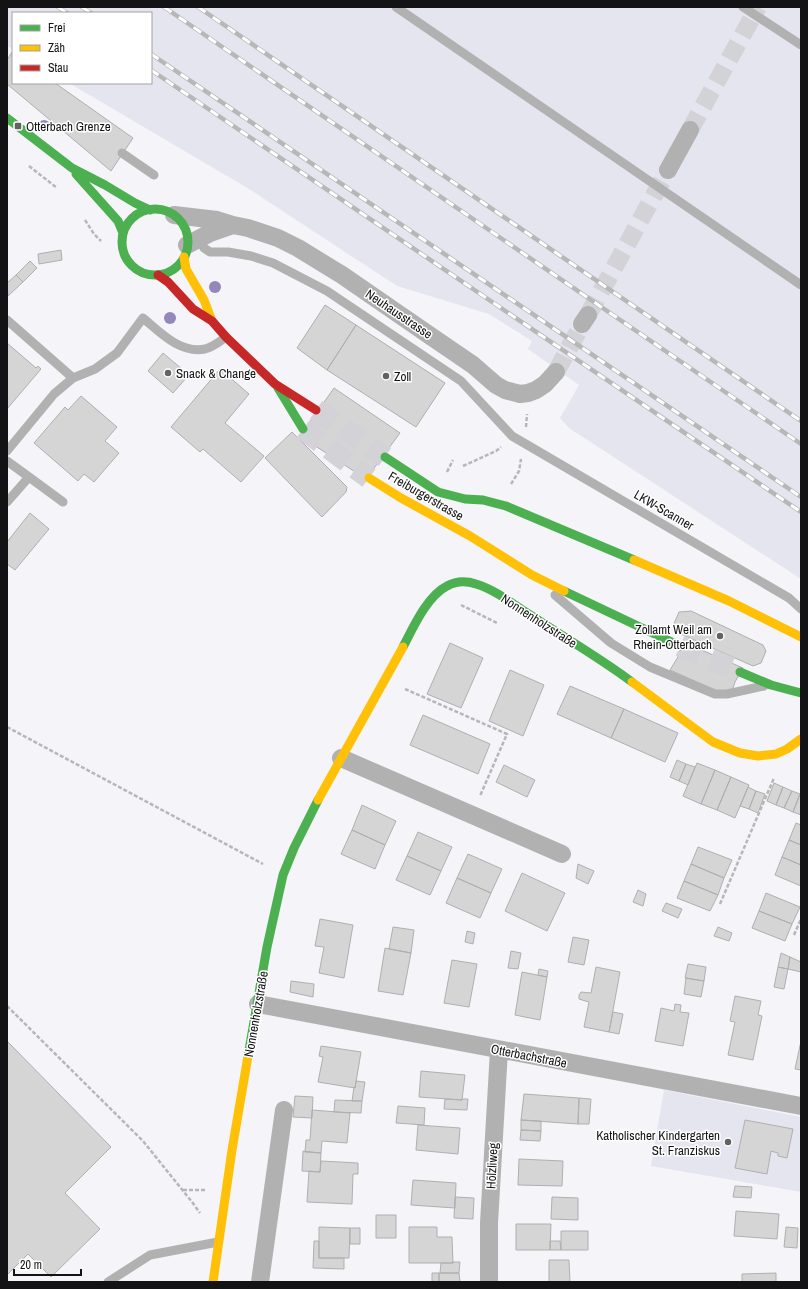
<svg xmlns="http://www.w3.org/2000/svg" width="808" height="1289" font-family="'Archivo Narrow',sans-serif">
<rect width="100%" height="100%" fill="#f4f4f9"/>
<!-- built -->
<path fill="#e5e5ef" d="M7 7H801V579L569 428 560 418 579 385 528 349 532 341 489 314 397 286 249 189 69 83H151V13H13V49L7 46Z
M664 1090 801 1117V1192L651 1166Z"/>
<!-- building -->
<path fill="#d6d5d6" stroke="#b0afb0" d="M12 52 13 83H55L133 138 111 171 7 84V60Z
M61 250 62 260 39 264 38 254Z
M30 261 37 268 23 282 16 275Z
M16 275 23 282 8 296 7 283Z
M325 305 356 325 327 370 297 348Z
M356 325 445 383 416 427 327 370Z
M7 343 36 368 38 366 41 369 7 409Z
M163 353 189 375 173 393 148 371Z
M220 369 249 394 225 423 264 456 241 482 203 449 200 452 171 427Z
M334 388 400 433 366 479 300 436Z
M81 396 117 427 105 441 119 453 94 482 84 474 78 481 34 443 65 407 68 410Z
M292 432 347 487 346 492 322 517 265 458Z
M30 513 49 529 15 570 7 564V542Z
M691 611 763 645 766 651 761 663 753 666 681 634 673 626 679 612Z
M683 642 743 668 735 682 730 697 670 670 678 657Z
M450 643 483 658 461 708 427 694Z
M510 670 544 685 523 736 489 721Z
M570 686 624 709 611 738 557 714Z
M624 709 678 733 665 762 611 738Z
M423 715 490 744 478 774 410 745Z
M677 760 686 764 679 781 670 777Z
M697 763 715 770 701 804 683 796Z
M686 764 695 767 688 785 679 781Z
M504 765 535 780 527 797 496 782Z
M715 770 731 777 717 810 701 804Z
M731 777 749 785 735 818 717 810Z
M774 783 783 787 776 805 767 801Z
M748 787 756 791 749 809 740 806Z
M783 787 792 791 784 808 776 805Z
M756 791 765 794 758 813 749 809Z
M792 791 800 794 793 812 784 808Z
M800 794 801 795V815L793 812Z
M362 805 396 821 385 845 352 830Z
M796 823 801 825V845L789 840Z
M352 830 385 845 375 869 341 854Z
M418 832 452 847 441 871 407 856Z
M789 840 801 845V865L782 857Z
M698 847 732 860 724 878 691 864Z
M468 854 502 869 491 893 457 878Z
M407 856 441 871 430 895 396 880Z
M782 857 801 865V886L775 875Z
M578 864 594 871 588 884 576 878Z
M691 864 724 878 718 895 684 881Z
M522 873 565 893 547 931 505 911Z
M457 878 491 893 480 918 446 903Z
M684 881 718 895 710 911 677 898Z
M638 890 646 894 643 906 633 902Z
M766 893 800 907 792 924 759 911Z
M666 903 682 909 678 918 662 911Z
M759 911 792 924 785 941 752 928Z
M320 919 353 925 344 978 319 973 324 947 315 946Z
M393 927 414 930 411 953 389 949Z
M718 927 732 933 729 941 714 936Z
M467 931 475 933 473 944 465 942Z
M573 937 589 940 584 965 568 962Z
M385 948 411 953 403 995 378 991Z
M511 951 521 953 518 969 508 968Z
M781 953 790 957 788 969 778 967Z
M790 957 801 962V972L788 969Z
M452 960 477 964 469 1007 444 1003Z
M688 964 706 967 704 981 685 978Z
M596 967 620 972 609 1032 584 1027 589 1002 582 1000 579 999V995L581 992 591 993Z
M778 967 788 969 784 989 774 987Z
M539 969 548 971 547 977 538 975Z
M522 972 547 977 540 1020 515 1015Z
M686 978 704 981 701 997 684 994Z
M291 981 314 984 313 997 290 992Z
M735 996 761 1001 758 1015 762 1016 753 1060 728 1055 735 1022 730 1021Z
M675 1004 681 1005 680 1012 689 1013 683 1046 655 1041 661 1008 674 1011Z
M613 1012 623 1014 619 1034 609 1032Z
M7 1041 111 1147 65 1193 100 1229 51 1277 28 1254 7 1275Z
M801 1041V1070L795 1069Z
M321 1046 361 1052 355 1088 318 1082 323 1057 319 1056Z
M421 1071 465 1075 462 1100 419 1097Z
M356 1081 365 1082 362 1101H352L354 1087 355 1088Z
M524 1094 579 1098 578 1124 521 1120Z
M295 1096 313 1097 312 1118 293 1117Z
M579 1098 591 1099 589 1124H578Z
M445 1099 462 1100 463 1099H468L467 1110 444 1109Z
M335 1100 362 1101 361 1113 334 1112Z
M398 1106 425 1108 424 1125 396 1123Z
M312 1110 350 1113 347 1143 322 1141 321 1153 305 1152 306 1140H310Z
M521 1120 541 1121V1131L521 1130Z
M745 1120 793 1129 787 1158 778 1156V1153L771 1151 767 1174 735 1168Z
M418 1125 460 1128 458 1154 416 1150Z
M521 1130 541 1131 540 1141 520 1140Z
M303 1151 321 1153 320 1172 302 1171Z
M519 1159 563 1161 562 1186 518 1185Z
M321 1161 358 1163V1174H353L352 1204 307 1202 309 1171 320 1172Z
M413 1180 456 1183 455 1208 411 1205Z
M735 1186 752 1187 751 1198 733 1197Z
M455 1197 474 1198 473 1219 454 1218Z
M552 1197 578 1198V1220L551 1219Z
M736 1211 779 1214 777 1239 734 1236Z
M376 1215H396V1238H376Z
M516 1224H551L550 1250H516Z
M319 1227 350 1228 349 1258H319Z
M409 1227H437V1237H452L453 1263H409Z
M786 1227 798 1228 797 1248 784 1247Z
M350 1228H360V1244H350Z
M561 1231H588V1250H561Z
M314 1241H319V1258H344V1269L313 1268Z
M550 1241H560L561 1250H550Z
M549 1260H569L570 1282H549Z
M452 1262H460L459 1273H440L441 1263H453Z
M432 1273H439V1282H432Z
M439 1273H459L460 1282H439Z
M776 1273V1282H742V1274Z"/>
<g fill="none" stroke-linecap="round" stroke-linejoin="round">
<!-- street-tunnel -->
<path stroke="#d2d2d7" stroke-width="18" stroke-dasharray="18 9" stroke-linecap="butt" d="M690 130 758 7
M588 315 668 170
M556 372 582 324"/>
<!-- primary-tunnel -->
<path stroke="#d2d2d7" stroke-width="22" stroke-dasharray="22 11" stroke-linecap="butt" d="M316 410 385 457
M303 429 369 478
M680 646 740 672"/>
<!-- path -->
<path stroke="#b7b6b8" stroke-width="2.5" stroke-dasharray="4 2" stroke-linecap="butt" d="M29 166 57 188
M85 220 94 234 101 241
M526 427 527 414
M463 466 496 451 501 447
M447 472 453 460
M511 484 519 471 521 459
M461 605 497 623
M405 689 507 734 480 796
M7 727 263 864
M720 904 774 778
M794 935 801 919
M7 1006 143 1141 192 1202 200 1213
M183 1190H205"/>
<!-- lane -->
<path stroke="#b2b1b2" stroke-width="9" d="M396 7 801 285
M743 7 801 45
M122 153 154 175
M199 238 204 248 210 252H228L251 256 273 263 327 291 461 381 512 436 789 598 801 609
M7 320 73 378
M7 451 54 394 73 378 95 369 117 353 143 318C160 332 180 354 205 349 213 347 219 342 226 337
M7 461 29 477
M7 502 29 477 63 502
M555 595 611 643 650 667 715 694H727L764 686
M108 1282 150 1255 218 1242"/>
<!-- street -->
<path stroke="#b2b1b2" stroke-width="18" d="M668 170 690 130
M174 215 217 220 233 225 248 228 278 238 298 248 342 275 432 337 473 365 496 385 505 390 520 394 528 393 536 390 545 384 556 372
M187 245 210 233 233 225
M582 324 588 315
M341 758 562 854
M258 1004 801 1106
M260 1282 284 1110
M489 1282V1223L499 1050"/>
<!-- fast -->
<path stroke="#4caf50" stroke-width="9" d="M7 118 72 168 105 185 135 203 150 210
M76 174 118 221 123 233
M122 242a33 33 0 1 1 66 0a33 33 0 1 1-66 0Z
M278 388 303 429
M385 457 438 492 465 499 483 500 506 506 634 560
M564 591 680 646
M403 647C413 628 427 596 447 586 456 581 467 581 476 584 496 590 514 605 532 616 565 638 600 658 632 682
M740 672 771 685 801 693
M248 1056 267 947 283 875 294 848 318 800"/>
<!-- slow -->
<path stroke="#ffc107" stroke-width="9" d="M184 257 186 269 204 300 212 321
M369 478 401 498 470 536 532 575 564 591
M634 560 729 601 801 637
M632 682 713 742 740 753 758 756 776 754 787 749 801 739
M318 800 403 647
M213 1282 232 1150 248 1056"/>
<!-- jam -->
<path stroke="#c62828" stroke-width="9" d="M158 275 168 282 193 309 212 321 226 337 275 384 316 410"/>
<defs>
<path id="rail" d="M58 7 67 13
M82 7 91 13
M164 7 801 444
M198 7 801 421
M151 54 801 497
M151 70 801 512"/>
</defs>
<!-- rail casing -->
<use href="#rail" stroke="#b7b7b8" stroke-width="4.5"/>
<!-- rail -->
<use href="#rail" stroke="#fff" stroke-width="3" stroke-dasharray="9" stroke-linecap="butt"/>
</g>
<!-- trees -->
<g fill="#9487bb">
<circle cx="44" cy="126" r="6"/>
<circle cx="215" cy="287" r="6"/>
<circle cx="170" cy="318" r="6"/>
</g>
<!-- markers -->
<g fill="#626265" stroke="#fff" stroke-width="1.5">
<rect x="14" y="122" width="8" height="8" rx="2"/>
<circle cx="168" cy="373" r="4"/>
<circle cx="386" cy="376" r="4"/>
<circle cx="720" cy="636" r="4"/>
<circle cx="728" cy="1142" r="4"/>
</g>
<g text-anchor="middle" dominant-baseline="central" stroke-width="3" stroke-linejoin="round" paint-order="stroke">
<!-- poi labels -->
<g font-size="13" fill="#131315" stroke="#fff" text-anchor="start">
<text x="26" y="126">Otterbach Grenze</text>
<text x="176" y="373">Snack &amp; Change</text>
<text x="394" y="376">Zoll</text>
<text x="712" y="629" text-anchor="end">Zollamt Weil am<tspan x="712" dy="15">Rhein-Otterbach</tspan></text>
<text x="720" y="1135" text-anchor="end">Katholischer Kindergarten<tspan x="720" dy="15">St. Franziskus</tspan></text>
</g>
<!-- street labels -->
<g font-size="13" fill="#131315" stroke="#fff">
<text transform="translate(399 314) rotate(34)">Neuhausstrasse</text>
<text transform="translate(426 496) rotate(30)">Freiburgerstrasse</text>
<text transform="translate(664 510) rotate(30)">LKW-Scanner</text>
<text transform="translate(539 621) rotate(33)">Nonnenholzstraße</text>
<text transform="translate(256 1014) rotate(-80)">Nonnenholzstraße</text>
<text transform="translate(529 1056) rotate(11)">Otterbachstraße</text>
<text transform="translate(492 1166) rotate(-87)">Hölzliweg</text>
</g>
</g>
<!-- border -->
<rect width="808" height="1289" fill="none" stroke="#131315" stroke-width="16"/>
<!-- legend -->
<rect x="12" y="12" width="140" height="72" fill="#ffffff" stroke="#a1a1a1"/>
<rect x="20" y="25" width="20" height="6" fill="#4caf50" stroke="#a1a1a1"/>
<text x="48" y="32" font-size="12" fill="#131315">Frei</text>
<rect x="20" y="45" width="20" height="6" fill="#ffc107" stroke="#a1a1a1"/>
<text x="48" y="52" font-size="12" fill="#131315">Zäh</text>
<rect x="20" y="65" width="20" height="6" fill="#c62828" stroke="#a1a1a1"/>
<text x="48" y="72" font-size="12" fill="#131315">Stau</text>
<!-- scale -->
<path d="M14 1269v6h67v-6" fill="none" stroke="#131315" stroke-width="2"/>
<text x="20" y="1269" font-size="12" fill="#131315" stroke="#ffffff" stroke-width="3" paint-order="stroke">20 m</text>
</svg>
